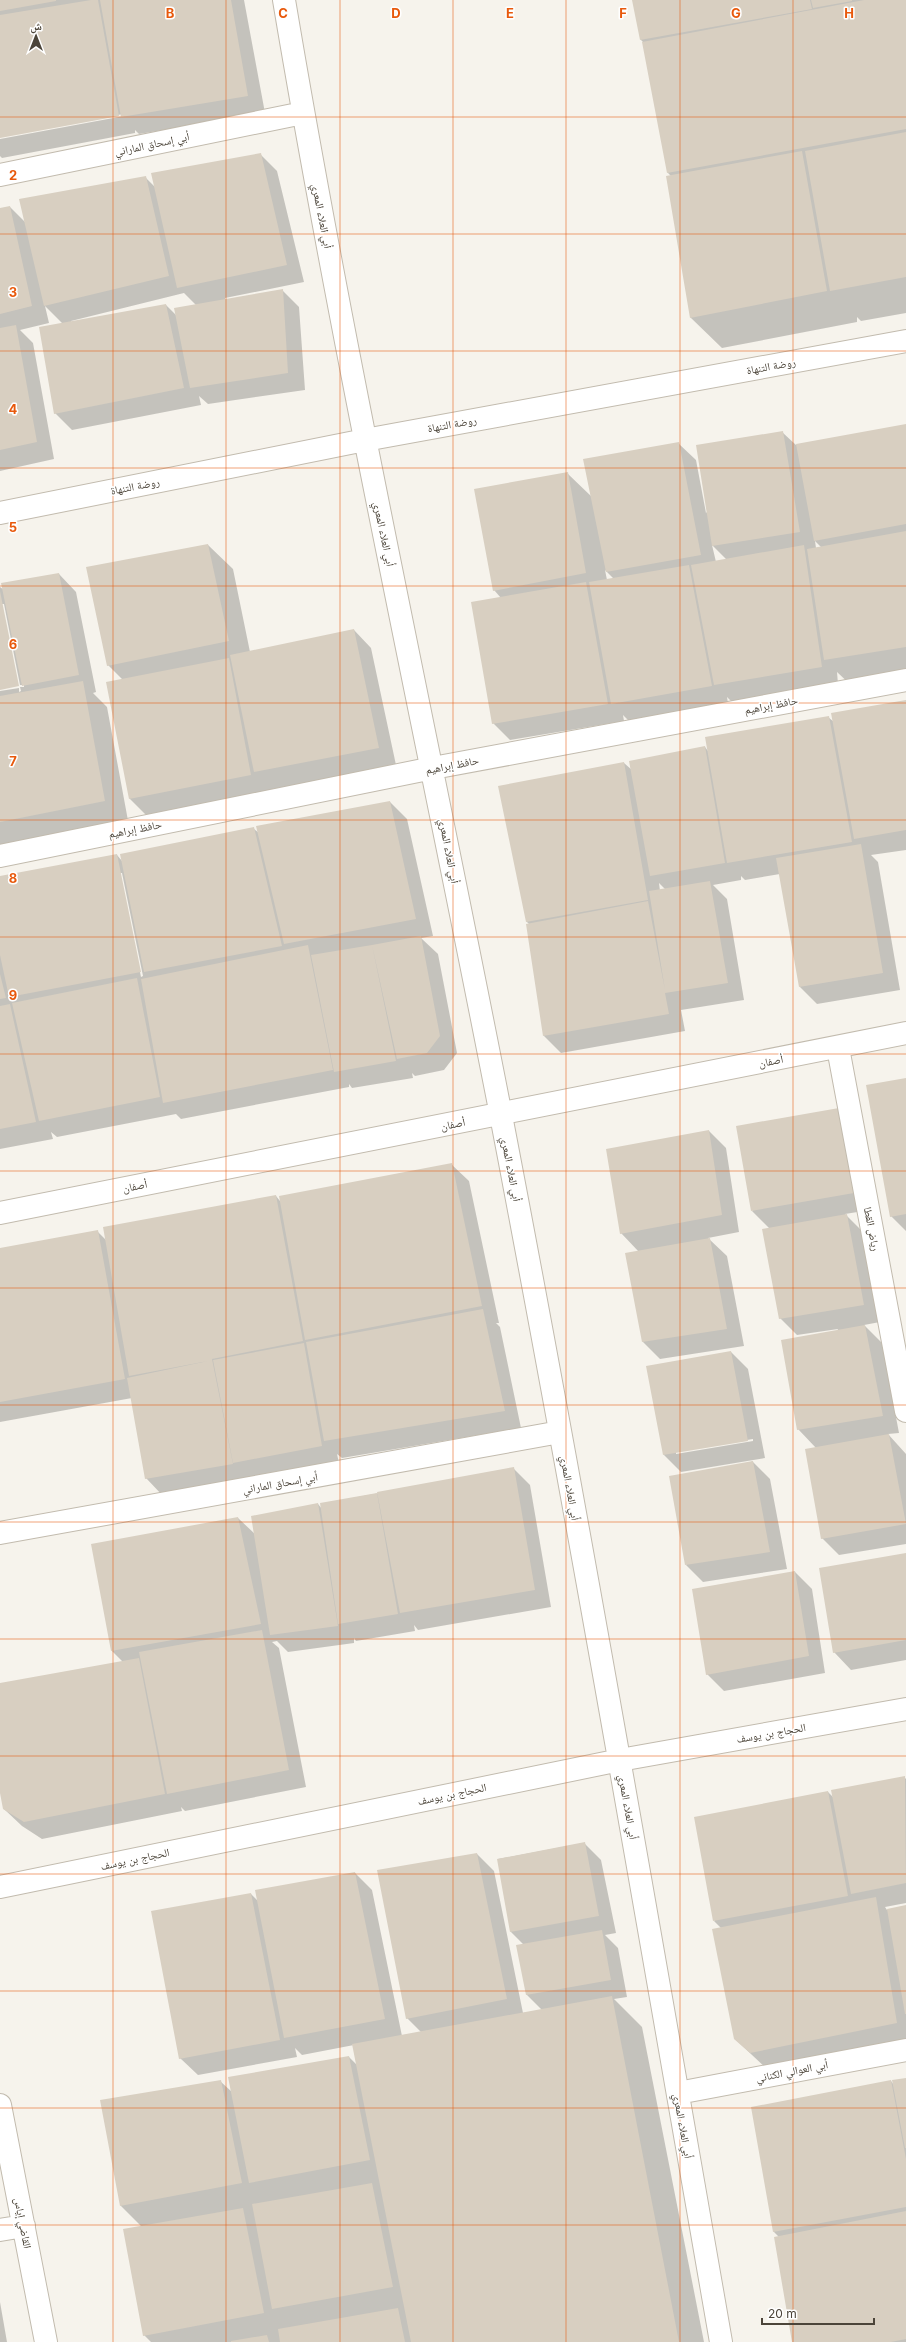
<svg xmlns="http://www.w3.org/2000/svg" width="906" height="2342" font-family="Inter,'Noto Naskh Arabic',sans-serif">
<rect width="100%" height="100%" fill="#f6f3ec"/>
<!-- shadow -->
<path fill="#0003" fill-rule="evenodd" d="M0 0H244L265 113 139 134 135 130V133L2 158 0 156V139L124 116 123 114 0 137Z
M633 0H906V313L861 321 857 317V322L722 348 691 318 671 176 668 173 643 42 641 40Z
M260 154 277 171 304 282 225 298V300L282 290 299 307 305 390 208 404 199 396 201 405 72 430 55 413 63 324 45 306 49 323 20 330 33 343 54 459 0 471V209L10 207 26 223 146 178 155 187ZM184 293 196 305 177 316 166 305 71 323V321Z
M906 425V682L856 690 837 672 838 684 732 702 727 697 728 703 629 721 623 715 624 721 510 740 493 723 501 598 494 590 567 473 592 497 678 443 696 460 706 513 782 432 796 445ZM815 541 821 547 816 548ZM712 545 727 560 716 562ZM605 570 614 579 607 580Z
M208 545 233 569 250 652 354 630 371 648 396 765 273 789 275 800 155 824 130 799 107 683 123 680 108 665Z
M59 574 76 592 96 692 93 693 107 707 129 826 0 851V691L19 688V692L21 691 20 687H24V685H20L4 604H2L0 689V587L4 590Z
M906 701V850L871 855 878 862 900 990 817 1004 800 987 780 874 745 880 741 876V880L713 885 727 899 744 1000 681 1010 685 1031 561 1053 544 1036 530 925 526 921 624 763 632 770 705 747 708 751 828 717 834 722ZM659 883 666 890 660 891Z
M390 802 407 819 433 936 421 938 438 954 457 1053 444 1070 415 1076 412 1073 413 1078 352 1088 349 1084V1087L181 1119 176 1114 57 1137 51 1132 53 1139 0 1149V877L117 855 122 861 254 829 259 833ZM120 873H122L143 976 141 977Z
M906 1079V1231L891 1216Z
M839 1109 870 1210 845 1214 864 1233 880 1322 864 1325 882 1343 899 1433 888 1434 906 1454V1544L839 1555 822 1538 816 1448 798 1429 838 1329 797 1335 780 1318 770 1229 752 1211Z
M709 1131 726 1148 739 1232 708 1238 727 1256 744 1346 660 1359 643 1342 639 1252 621 1233Z
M451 1164 469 1181 499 1323H496L500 1327 521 1428 342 1458 337 1454 339 1463 163 1496 146 1478 132 1398 0 1422V1249L97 1231 106 1240 276 1196 280 1201Z
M731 1352 748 1369 765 1458 681 1472 664 1455 648 1367ZM753 1439V1441L676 1454V1452Z
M752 1461 770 1479 787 1569 703 1582 686 1565Z
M513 1468 530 1485 551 1607 418 1630 414 1625 415 1631 356 1641 354 1638V1643L288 1652 277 1641 272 1642 279 1648 306 1787 185 1811 181 1807 182 1811 42 1839 22 1826 4 1809 0 1789V1685L123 1662 112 1651 238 1518 256 1535 318 1504 322 1509 321 1504Z
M906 1554V1660L851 1670 834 1652Z
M795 1572 812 1589 825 1673 724 1691 707 1674Z
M904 1777 906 1779V1903L885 1907 887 1910 906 1906V2042L768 2070 735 2039 721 1928 714 1921 828 1792 834 1798Z
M584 1843 601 1860 616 1933 605 1935 618 1948 627 1997 614 1999 642 2027 704 2342H151L144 2335 142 2227 121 2206 102 2101 220 2081 232 2092 349 2057 358 2066 354 2045 302 2055 295 2048 297 2057 198 2075 180 2058 251 1894 259 1902 355 1873 372 1890 402 2036 421 2032 407 2018 477 1854 494 1871 523 2013 542 2010 526 1994 524 1945 511 1932 498 1859Z
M906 2079V2342H793L779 2237 774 2232 753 2108 891 2081 894 2085Z
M0 2302 7 2342H0Z"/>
<!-- building -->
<path fill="#d8cfc1" d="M0 0H56V1L0 11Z
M91 0H98L119 116 0 138V15Z
M100 0H231L248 96 121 117Z
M632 0H810L812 9 640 40Z
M811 0H852V1L813 8Z
M864 0H906V129L667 173 642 42Z
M906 132V277L830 291 805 151Z
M802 151 827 291 690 318 666 176Z
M261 153 287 265 177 288 151 173Z
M146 176 169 276 44 306 19 199Z
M10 206 32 306 0 314V208Z
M283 289 288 373 190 388 174 308Z
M166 304 184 388 54 414 39 327Z
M16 325 37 442 0 450V328Z
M906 424V524L814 541 796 444Z
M783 431 800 532 712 546 696 445Z
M679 442 701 555 606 572 583 459Z
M568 472 586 573 493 591 474 489Z
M906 531V647L824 660 807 549Z
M208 544 229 641 107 666 86 567Z
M804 545 822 667 714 685 691 565Z
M689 565 712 686 611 704 589 582Z
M59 573 79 675 22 686 1 583Z
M586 582 608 704 492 724 471 602Z
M0 591 19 686 0 690Z
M354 629 379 748 254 772 230 655Z
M229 658 251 775 129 799 106 682Z
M83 681 105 801 0 822V696Z
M906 700V830L854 839 831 713Z
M829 716 852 842 727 863 705 737Z
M705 746 725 863 650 876 629 761Z
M624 762 648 900 526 922 498 786Z
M390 801 416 919 284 944 256 826Z
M254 827 282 946 144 972 120 854Z
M861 844 883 973 799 987 776 858Z
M117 854 141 972 9 997 0 955V876Z
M710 881 728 983 665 993 669 1014 543 1036 526 924 648 901 665 990 649 891Z
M421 936 440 1036 427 1053 397 1059 372 945Z
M308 945 333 1070 163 1103 141 979Z
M372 945 396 1061 334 1072 311 955Z
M0 974 6 998 0 999Z
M137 978 160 1097 39 1121 12 1003Z
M10 1004 36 1122 0 1129V1006Z
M906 1078V1214L890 1217 866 1085Z
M839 1108 854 1193 751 1211 736 1126Z
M709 1130 722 1215 620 1234 606 1149Z
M452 1163 482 1306 305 1340 279 1196Z
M276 1195 303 1341 212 1359 233 1464 145 1479 127 1378 208 1361 129 1376 103 1227Z
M847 1214 864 1305 779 1319 762 1229Z
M98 1230 125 1379 0 1402V1248Z
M710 1238 727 1329 642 1342 625 1253Z
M483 1309 505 1411 324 1441 306 1342Z
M865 1325 883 1416 797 1430 781 1340Z
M304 1343 322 1446 233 1463 213 1360Z
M731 1351 748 1441 663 1455 646 1366Z
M889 1434 906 1524 821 1539 805 1449Z
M753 1461 770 1552 685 1565 669 1476Z
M514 1467 535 1590 400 1613 377 1492Z
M377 1493 398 1614 338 1624 320 1503Z
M318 1503 338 1626 270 1635 251 1516Z
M238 1517 261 1624 111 1651 91 1544Z
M906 1553V1640L833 1653 819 1568Z
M795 1571 809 1656 706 1675 692 1589Z
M262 1630 289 1770 167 1794 139 1652Z
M139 1658 165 1794 24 1822 3 1809 0 1793V1683Z
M905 1776 906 1883 851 1894 831 1790Z
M828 1791 848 1896 713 1921 694 1817Z
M585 1842 599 1916 510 1932 497 1859Z
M477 1853 507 1999 406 2019 377 1870Z
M355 1872 385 2019 284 2038 255 1890Z
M251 1893 280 2040 179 2059 151 1911Z
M876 1897 897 2023 750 2053 734 2039 712 1929Z
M906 1905V2014H905L887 1909Z
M602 1930 611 1980 526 1995 516 1945Z
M612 1996 679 2342H411L352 2044Z
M349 2056 370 2160 249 2183 228 2077Z
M906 2078V2148H905L892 2080Z
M221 2080 242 2183 120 2206 100 2100Z
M891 2080 906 2159V2207L773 2232 751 2107Z
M372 2183 393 2287 272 2309 252 2204Z
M243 2208 264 2313 143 2336 123 2229Z
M906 2211V2339L891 2342H792L774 2237Z
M398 2308 405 2342H280L278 2329Z
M267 2335 269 2342H231V2341Z"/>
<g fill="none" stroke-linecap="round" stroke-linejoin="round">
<defs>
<path id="minor" d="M284 0C346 370 427 736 499 1105 578 1516 649 1929 721 2342
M0 175 303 113
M0 513 365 440 906 341
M0 856 433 768 906 680
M838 1048 906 1411
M0 1213 906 1033
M0 1533 560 1432
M0 1887 620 1760 906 1709
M678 2093 906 2050
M0 2105 46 2342
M0 2230 24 2226"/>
</defs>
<!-- minor casing -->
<use href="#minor" stroke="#c2bbae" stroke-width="24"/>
<!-- minor -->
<use href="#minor" stroke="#fff" stroke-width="22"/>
</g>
<!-- grid -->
<path fill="none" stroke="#e8590c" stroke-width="1" stroke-opacity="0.55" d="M113 0V2342M226 0V2342M340 0V2342M453 0V2342M566 0V2342M680 0V2342M793 0V2342M0 117H906M0 234H906M0 351H906M0 468H906M0 586H906M0 703H906M0 820H906M0 937H906M0 1054H906M0 1171H906M0 1288H906M0 1405H906M0 1522H906M0 1639H906M0 1756H906M0 1874H906M0 1991H906M0 2108H906M0 2225H906"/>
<g text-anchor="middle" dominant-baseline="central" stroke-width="3" stroke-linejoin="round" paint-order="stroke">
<!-- street labels -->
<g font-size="11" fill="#4b4439" stroke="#fff">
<text transform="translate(152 144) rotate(-12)">أبي إسحاق الماراني</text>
<text transform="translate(322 216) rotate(79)">أبي العلاء المعري</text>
<text transform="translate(771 366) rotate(-10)">روضة التنهاة</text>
<text transform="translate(452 424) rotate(-10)">روضة التنهاة</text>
<text transform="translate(135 486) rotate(-11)">روضة التنهاة</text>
<text transform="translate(384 534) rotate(78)">أبي العلاء المعري</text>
<text transform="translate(771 705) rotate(-11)">حافظ إبراهيم</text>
<text transform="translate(452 765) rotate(-11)">حافظ إبراهيم</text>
<text transform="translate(135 829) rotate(-11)">حافظ إبراهيم</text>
<text transform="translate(449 851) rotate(79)">أبي العلاء المعري</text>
<text transform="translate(771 1061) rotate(-11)">أصفان</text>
<text transform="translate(453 1124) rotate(-11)">أصفان</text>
<text transform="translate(511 1169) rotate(79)">أبي العلاء المعري</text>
<text transform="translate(135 1186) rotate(-11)">أصفان</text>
<text transform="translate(872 1229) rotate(79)">رياض القطا</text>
<text transform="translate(280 1483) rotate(-10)">أبي إسحاق الماراني</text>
<text transform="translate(570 1488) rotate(80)">أبي العلاء المعري</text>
<text transform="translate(771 1733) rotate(-10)">الحجاج بن يوسف</text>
<text transform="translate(452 1794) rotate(-12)">الحجاج بن يوسف</text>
<text transform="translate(628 1807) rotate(80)">أبي العلاء المعري</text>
<text transform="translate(135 1859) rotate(-12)">الحجاج بن يوسف</text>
<text transform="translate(792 2071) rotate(-11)">أبي العوالي الكناني</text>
<text transform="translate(683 2126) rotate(80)">أبي العلاء المعري</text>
<text transform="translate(23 2223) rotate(79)">القاضي إياس</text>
</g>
</g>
<g font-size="13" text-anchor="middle" font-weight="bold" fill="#e8590c" stroke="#fff" stroke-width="3" stroke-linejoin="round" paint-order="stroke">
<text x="170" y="18">B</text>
<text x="283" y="18">C</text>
<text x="396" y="18">D</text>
<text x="510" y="18">E</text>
<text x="623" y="18">F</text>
<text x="736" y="18">G</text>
<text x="849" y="18">H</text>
<text x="13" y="180">2</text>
<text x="13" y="297">3</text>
<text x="13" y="414">4</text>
<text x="13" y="532">5</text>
<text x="13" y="649">6</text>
<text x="13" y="766">7</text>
<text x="13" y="883">8</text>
<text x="13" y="1000">9</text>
</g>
<!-- north arrow -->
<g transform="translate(36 36)" stroke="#ffffff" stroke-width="3" paint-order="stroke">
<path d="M0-3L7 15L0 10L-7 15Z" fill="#4b4439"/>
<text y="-6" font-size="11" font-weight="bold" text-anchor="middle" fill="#4b4439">ش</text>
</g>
<!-- scale -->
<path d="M762 2318v6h112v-6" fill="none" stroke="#4b4439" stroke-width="2"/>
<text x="768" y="2318" font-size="12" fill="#4b4439" stroke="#ffffff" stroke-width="3" paint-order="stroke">20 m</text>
</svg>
